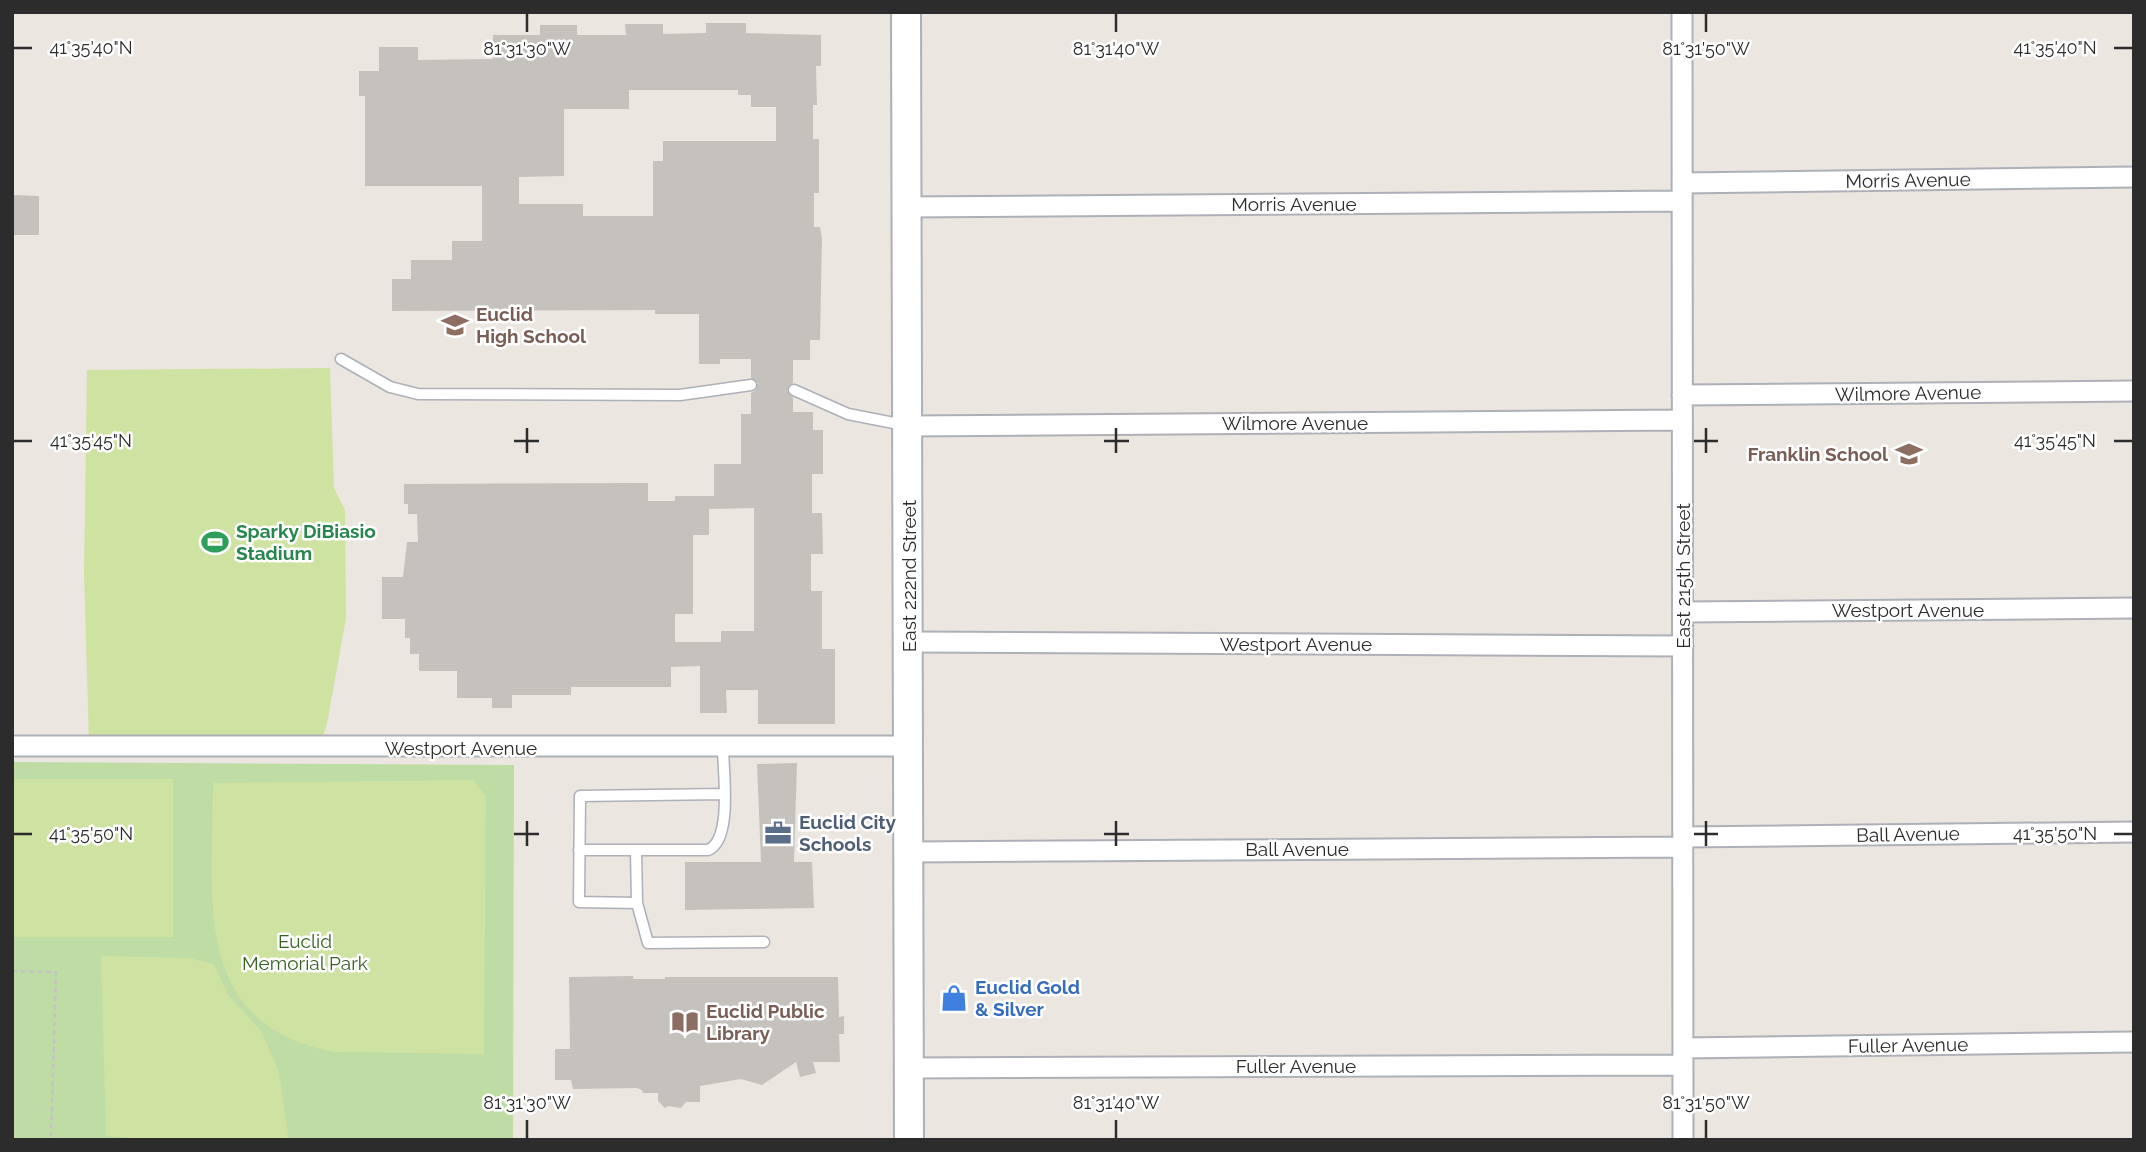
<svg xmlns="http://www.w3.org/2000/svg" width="2146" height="1152" font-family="Raleway,sans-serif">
<rect width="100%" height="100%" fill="#ece6e1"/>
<!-- green -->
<path fill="#bedca4" d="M12 762 514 765 513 1140H12Z"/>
<!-- pitch -->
<path fill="#cee2a1" d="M330 368 334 488 345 510 346 618 327 724 320 744 89 742 84 573 87 370Z
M12 779H173V937H12Z
M473 780 486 796 484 1054 335 1052C189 1025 213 897 213 783Z
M101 956 189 958 214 964 228 995 262 1032 279 1073 289 1140H157L106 1136Z"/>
<!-- building -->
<path fill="#c5c1bc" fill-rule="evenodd" d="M706 23H746V33L821 35V66H816L817 105H813V139H819V193H814V227H820L822 238 820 340H810V360H793V383L787 390 793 398V412H813V430H823V474H812V513H822L823 554H811V591H822V649H835V724H758V690H726L727 713H700V666L671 667V687H571V695H512V708H492V698H457V671H419V654H410V638H405V619H382V577H403L407 542H418L417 514H408V504H404V484L648 483V501H675V496H714V464H741V414H751V393L756 390 758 383 751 378V359H720V364H699V314H655V310L392 311V279H411V260H452V241H482V186H365V96H359V71H379V47H418V60L493 59V35H540V25H577V35H626L625 24H663V34L706 33ZM629 90H738V95H751V107H776V141H663V161H653V216H583V204H519V177L564 176V109H629ZM754 508V631H721V642H675V614H693V535H709V509Z
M12 195 39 196V235H12Z
M797 763 794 862H812L814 908 685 910V862H761L757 764Z
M633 976V979H665V977H838L839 1017 844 1016V1034H839L840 1062H813L816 1073 800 1077 796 1062 762 1085 741 1079 700 1086V1102H686L681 1108 668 1106 665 1108 658 1101V1093H643L642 1090 637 1088 573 1089 571 1080H555V1049H570L569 977Z"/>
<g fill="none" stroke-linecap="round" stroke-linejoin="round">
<defs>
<path id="lane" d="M341 359 390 387 418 394 680 395 751 385
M794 390 848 414 904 425
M579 850H636L637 903 579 902 580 796 723 794
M636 850H708C733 840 723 771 723 747
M637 903 648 943 764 942"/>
<path id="street" d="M1682 12 1683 1140
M1682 183 2134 177
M906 207 1682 201
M1682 395 2134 391
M908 426 1682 420
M1683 612 2134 608
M910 642 1683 646
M12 746H910
M1683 837 2134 832
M910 852 1683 847
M1683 1048 2134 1042
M909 1068 1683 1065"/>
<path id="secondary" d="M906 12 909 1140"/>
</defs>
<!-- lane casing -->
<use href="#lane" stroke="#adb0b7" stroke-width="13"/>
<!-- street casing -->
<use href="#street" stroke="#adb0b7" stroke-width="23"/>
<!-- secondary casing -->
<use href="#secondary" stroke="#adb0b7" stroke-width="32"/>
<!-- path -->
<path stroke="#c4c4c4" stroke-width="2.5" stroke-dasharray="5 3.5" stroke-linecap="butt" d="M12 971 56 972 51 1140"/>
<!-- lane -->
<use href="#lane" stroke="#fff" stroke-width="10"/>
<!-- street -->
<use href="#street" stroke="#fff" stroke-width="19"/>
<!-- secondary -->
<use href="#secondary" stroke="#fff" stroke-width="28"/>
</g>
<!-- ticks -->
<path fill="none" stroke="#2c2c2c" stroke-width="2.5" d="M527 14V32M1116 14V32M1706 14V32M14 48H32M2114 48H2132M527 428V453M1116 428V453M1706 428V453M14 441H32M514 441H539M1104 441H1129M1694 441H1718M2114 441H2132M527 821V846M1116 821V846M1706 821V846M14 834H32M514 834H539M1104 834H1129M1694 834H1718M2114 834H2132M527 1120V1138M1116 1120V1138M1706 1120V1138"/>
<!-- icons -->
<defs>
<symbol id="school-bare" viewBox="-9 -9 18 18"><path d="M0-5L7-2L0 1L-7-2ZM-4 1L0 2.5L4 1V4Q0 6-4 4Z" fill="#8d6e63" stroke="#fff" stroke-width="2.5" paint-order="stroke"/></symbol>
<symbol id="stadium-bare" viewBox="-9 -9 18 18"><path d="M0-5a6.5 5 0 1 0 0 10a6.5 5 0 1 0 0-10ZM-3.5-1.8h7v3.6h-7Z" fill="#2e9e5b" stroke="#fff" stroke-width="2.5" paint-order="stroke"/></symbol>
<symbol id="office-bare" viewBox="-9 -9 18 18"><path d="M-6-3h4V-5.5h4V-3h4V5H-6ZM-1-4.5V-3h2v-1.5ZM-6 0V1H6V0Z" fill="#5c6f8a" stroke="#fff" stroke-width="2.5" paint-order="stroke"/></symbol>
<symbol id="shop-bare" viewBox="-9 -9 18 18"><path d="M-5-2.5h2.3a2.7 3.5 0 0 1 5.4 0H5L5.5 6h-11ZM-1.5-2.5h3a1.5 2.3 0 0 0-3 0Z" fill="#3f7fe0" stroke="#fff" stroke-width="2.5" paint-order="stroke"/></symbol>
<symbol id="library-bare" viewBox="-9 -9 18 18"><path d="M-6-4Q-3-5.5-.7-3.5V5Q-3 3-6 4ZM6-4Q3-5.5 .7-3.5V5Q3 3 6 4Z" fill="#8d6e63" stroke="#fff" stroke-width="2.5" paint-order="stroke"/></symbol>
</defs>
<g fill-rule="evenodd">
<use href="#school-bare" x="436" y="306" width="38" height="38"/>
<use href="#school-bare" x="1890" y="435" width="38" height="38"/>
<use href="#stadium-bare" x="196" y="523" width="38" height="38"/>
<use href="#office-bare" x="759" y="814" width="38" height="38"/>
<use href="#shop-bare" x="935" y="979" width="38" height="38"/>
<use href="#library-bare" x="666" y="1003" width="38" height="38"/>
</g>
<g text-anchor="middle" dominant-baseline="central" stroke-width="5" stroke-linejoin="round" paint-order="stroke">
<!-- street labels -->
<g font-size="19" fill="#2c2c2c" stroke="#fff">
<text transform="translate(1908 180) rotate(-1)">Morris Avenue</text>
<text x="1294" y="204">Morris Avenue</text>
<text transform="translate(1908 393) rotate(-1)">Wilmore Avenue</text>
<text x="1295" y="423">Wilmore Avenue</text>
<text transform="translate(909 576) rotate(-90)">East 222nd Street</text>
<text transform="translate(1683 576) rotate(-90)">East 215th Street</text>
<text x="1908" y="610">Westport Avenue</text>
<text x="1296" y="644">Westport Avenue</text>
<text x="461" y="748">Westport Avenue</text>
<text transform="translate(1908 834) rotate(-1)">Ball Avenue</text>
<text x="1297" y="849">Ball Avenue</text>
<text transform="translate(1908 1045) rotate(-1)">Fuller Avenue</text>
<text x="1296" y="1066">Fuller Avenue</text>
</g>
<!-- education labels -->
<g font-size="19" font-weight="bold" fill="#785e54" stroke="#fff" text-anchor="start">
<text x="476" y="314">Euclid<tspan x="476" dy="22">High School</tspan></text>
<text x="1888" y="454" text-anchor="end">Franklin School</text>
<text x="706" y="1011">Euclid Public<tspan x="706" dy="22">Library</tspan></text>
</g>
<!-- leisure labels -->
<g font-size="19" font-weight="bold" fill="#27864d" stroke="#fff" text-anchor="start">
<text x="236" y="531">Sparky DiBiasio<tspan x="236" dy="22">Stadium</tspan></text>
</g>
<!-- service labels -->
<g font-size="19" font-weight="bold" fill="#4e5e75" stroke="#fff" text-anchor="start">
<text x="799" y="822">Euclid City<tspan x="799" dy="22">Schools</tspan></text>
</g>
<!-- park labels -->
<g font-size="19" fill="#386224" stroke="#fff">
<text x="305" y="941">Euclid<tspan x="305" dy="22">Memorial Park</tspan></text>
</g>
<!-- shop labels -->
<g font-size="19" font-weight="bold" fill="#366cbe" stroke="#fff" text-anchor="start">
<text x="975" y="987">Euclid Gold<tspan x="975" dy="22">&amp; Silver</tspan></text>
</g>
</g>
<g font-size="18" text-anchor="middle" fill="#2c2c2c" stroke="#fff" stroke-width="5" stroke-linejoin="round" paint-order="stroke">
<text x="2055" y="54">41°35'40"N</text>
<text x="91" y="54">41°35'40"N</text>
<text x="527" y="55">81°31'30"W</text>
<text x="1116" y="55">81°31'40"W</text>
<text x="1706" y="55">81°31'50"W</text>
<text x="2055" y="447">41°35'45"N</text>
<text x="91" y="447">41°35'45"N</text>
<text x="2055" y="840">41°35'50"N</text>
<text x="91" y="840">41°35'50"N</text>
<text x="527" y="1109">81°31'30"W</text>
<text x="1116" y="1109">81°31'40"W</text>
<text x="1706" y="1109">81°31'50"W</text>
</g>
<!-- border -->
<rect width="2146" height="1152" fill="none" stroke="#2c2c2c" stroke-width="28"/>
</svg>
